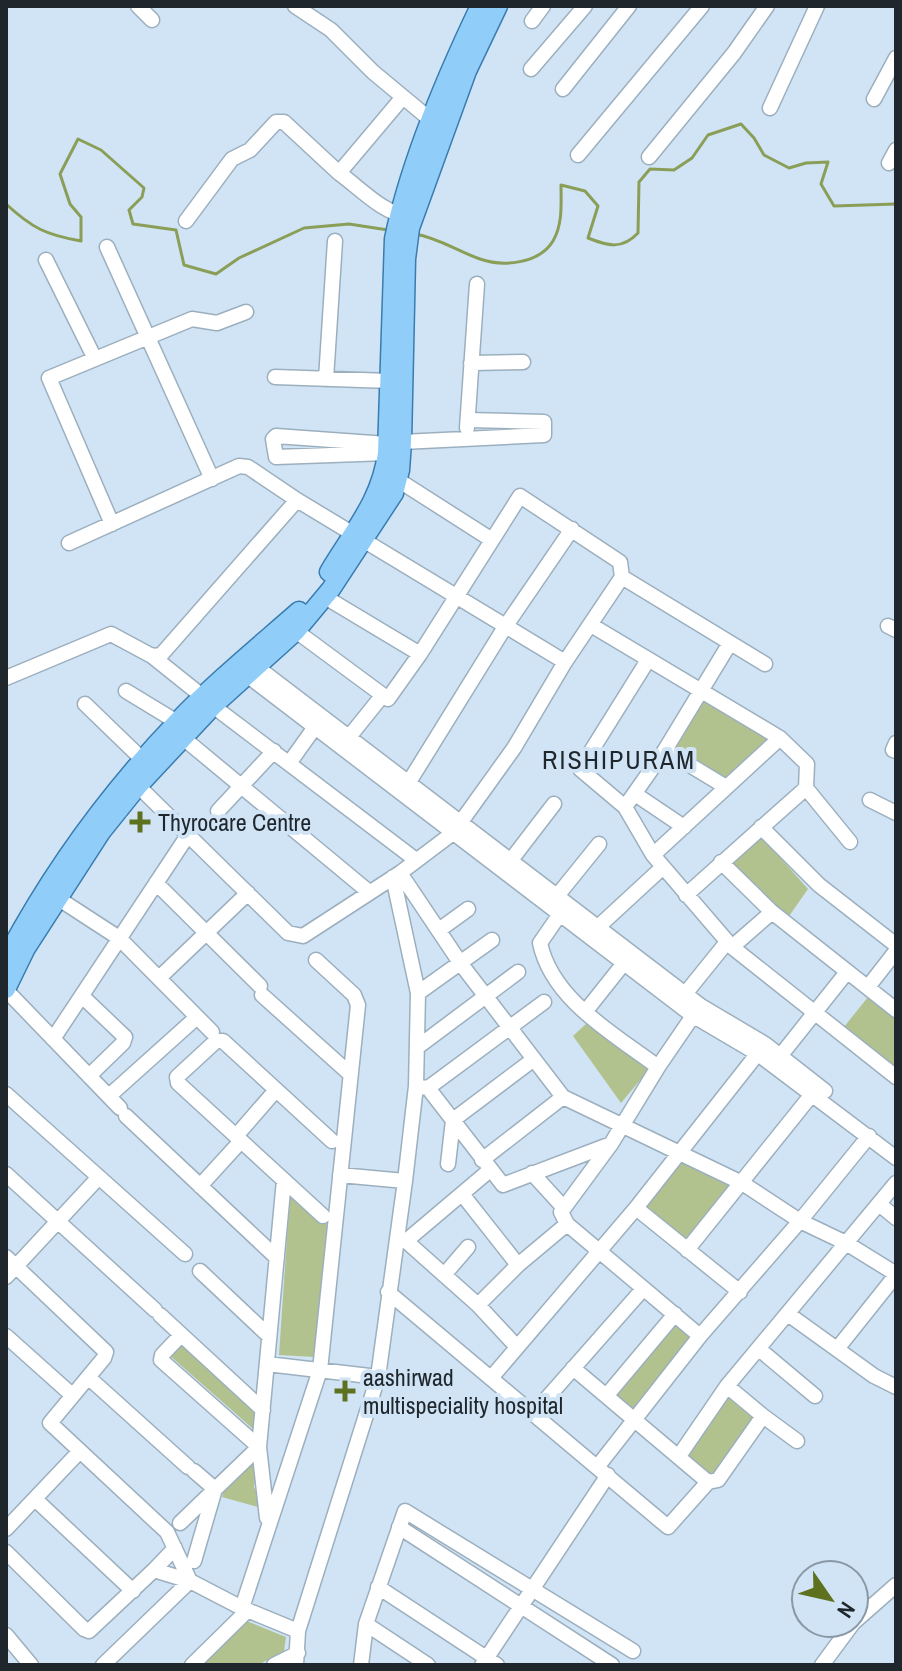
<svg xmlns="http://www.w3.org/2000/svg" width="902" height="1671" font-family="'Archivo Narrow',sans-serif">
<rect width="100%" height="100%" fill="#d0e4f5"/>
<!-- green -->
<path fill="#b2c28e" d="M701 699 770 741 728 779 671 747Z
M761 836 808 889 787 919 729 863Z
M868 997 896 1019 895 1068 844 1027Z
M588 1022 651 1067 621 1103 573 1036Z
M684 1158 733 1185 686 1241 644 1207Z
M294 1193 327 1225 314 1357 279 1355 290 1194Z
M674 1322 693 1339 635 1411 617 1395Z
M186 1336 262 1403 259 1430 252 1428 168 1354Z
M727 1393 757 1419 713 1478 684 1455Z
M257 1454 254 1487 265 1509 222 1497 226 1481Z
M239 1618 286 1637 284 1651 258 1665H194Z"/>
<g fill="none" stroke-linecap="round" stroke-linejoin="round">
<!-- stream -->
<path stroke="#8b9e58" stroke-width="3" d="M6 204C32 228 46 235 81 241V217L70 204 60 174 78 139 101 150 144 188 142 197 129 210 133 224 176 230 184 265 216 274 239 258 304 228 349 224 388 230
M415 234C439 238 457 251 480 259 503 267 539 264 553 241 563 224 561 203 561 185L585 191 598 206 588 238C608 246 622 250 638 233L639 182 650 169 674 170 692 158 708 135 741 124 754 138 764 155 789 168 806 163 828 162 821 184 834 206 896 204"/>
<defs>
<path id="minor" d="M138 6 152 20
M295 6 331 30 373 72 432 121
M532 21 543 6
M531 69 585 6
M563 89 629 6
M874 99 896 58
M770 108 817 6
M578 155 702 6
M649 157 734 53 767 6
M889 163 896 150
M339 173C360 188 382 213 409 217
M186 221 232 159 250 150 276 122H284L339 173 403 97
M107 247 212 479
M46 260 95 359
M471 363 523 362
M275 377 390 381
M326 379 335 241
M467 428 477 284
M402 442 544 435V422L468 420
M387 444 276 436 273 439 276 457 387 453
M398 480 492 540
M112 524 49 378 192 319 217 323 246 312
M69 543 239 466 248 467 297 500 565 662
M325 597 420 654
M591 625 780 738 807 764 806 788 850 842
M888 626 896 630
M296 631 388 699 420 654 520 496 620 562 622 577 765 664
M152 656 202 696
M648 660 580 769 625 807 653 855 732 947 896 1077
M249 661 701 1006 765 1044 825 1091
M239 669 692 1015 758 1054 896 1158
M6 678 111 634 152 656 161 655 297 500
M126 691 177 722
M85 704 143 760
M213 706 416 860
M182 737 369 892
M349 737 382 696
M896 743 893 750 896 751
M665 750 726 787
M290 762 315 727
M132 780 288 933 303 936 400 873 453 833 514 748 565 662 622 577
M409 782 505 627 572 529
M635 794 684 827
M870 800 896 813
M625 807 665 750 730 643
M218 811 274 751
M761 827 819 885 896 945
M653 855 780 738
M511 860 554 804
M721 862 772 912 896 1010
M400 873 461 964 563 1097 742 1183 800 1221 846 1243 896 1274
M156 883 260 986
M686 895 806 788
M557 896 599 844
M59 899 119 938 212 1032
M560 914 540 943C552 1000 614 1034 658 1067
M598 927 663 867
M439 930 468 909
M732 947 772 912
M159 978 248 893
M868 987 896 951
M6 990 120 1108
M418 993 492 940
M685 994 727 942
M262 995 350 1074
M82 996 125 1037 123 1043 89 1076
M697 1010 658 1067 611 1144 561 1212 567 1224 700 1336
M585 1012 624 963
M53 1039 188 835
M419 1046 518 972
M781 1055 847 972
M420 1087 428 1088 544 1002
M428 1088 503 1185 611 1144
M6 1094 185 1254
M109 1096 197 1017
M126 1116 277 1258
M236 1136 276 1090
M482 1160 563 1097
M448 1164 453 1120 534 1059
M532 1173 564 1208
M6 1174 155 1310
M340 1175 405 1181
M200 1186 241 1141
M462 1194 518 1265
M879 1204 896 1218
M636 1208 740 1292
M323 1216 178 1083 177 1077 216 1041H223L332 1141
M398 1240 406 1241 490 1170
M406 1241 478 1305 518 1265 567 1224
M687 1250 813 1093
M6 1257 106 1352 104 1358 50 1423 167 1532 190 1581
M200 1271 269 1336
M444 1275 468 1247
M6 1277 99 1177
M388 1292 668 1527 708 1482 718 1480 763 1416 727 1386
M478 1305 517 1347
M788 1314 874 1376 896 1387
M160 1315 263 1410
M6 1336 72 1395
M759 1349 815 1396
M837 1349 896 1275
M267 1364 378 1377
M573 1368 708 1482
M88 1377 188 1467
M491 1378 636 1208 762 1048
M607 1395 675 1314
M533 1414 643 1289
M763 1416 797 1441
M679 1456 727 1386 896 1183
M598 1466 700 1336 800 1221 869 1136
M194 1471 215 1489 194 1561
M35 1499 133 1591
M267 1518 259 1447 284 1180
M180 1523 259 1447 161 1360 162 1355 181 1335
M399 1527 612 1665
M6 1529 80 1451
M175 1548 154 1570 190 1581 242 1608 298 1631 296 1665
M6 1552 84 1629 89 1631 154 1570
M378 1587 497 1665
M242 1608 320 1370 358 1005 354 995 316 960
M854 1622 896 1585
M366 1624 428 1665
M298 1631 378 1377 405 1181 416 1086 418 993 393 877
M6 1635 31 1665
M103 1665 190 1581
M192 1665 248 1610
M274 1665 298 1653
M361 1665 366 1624 405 1511 633 1651
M482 1665 608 1475
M822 1665 853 1623"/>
<path id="major" d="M329 572C352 533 382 499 387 453L394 239C409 165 447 75 480 6
M6 958C51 873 111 791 177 722 215 682 258 647 299 611
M6 989 26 948 101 832 138 786 213 706 296 631 331 589 394 493 400 470 402 442 406 259 410 228 467 71 498 6"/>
</defs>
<!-- minor casing -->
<use href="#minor" stroke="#9cafbe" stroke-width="17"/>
<!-- major casing -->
<use href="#major" stroke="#397caf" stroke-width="21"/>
<!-- minor -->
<use href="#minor" stroke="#fff" stroke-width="14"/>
<!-- major -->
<use href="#major" stroke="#91cdf9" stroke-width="18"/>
</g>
<!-- markers -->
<g fill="#5e711f" stroke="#d0e4f5" stroke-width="3">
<path d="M136 810h8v8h8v8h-8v8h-8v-8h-8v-8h8z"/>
<path d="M341 1379h8v8h8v8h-8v8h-8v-8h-8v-8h8z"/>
</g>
<g text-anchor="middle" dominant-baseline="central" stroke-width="8" stroke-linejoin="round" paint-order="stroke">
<!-- poi labels -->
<g font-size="24" fill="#1f262c" stroke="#d0e4f5" text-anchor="start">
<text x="158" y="822">Thyrocare Centre</text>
<text x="363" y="1377">aashirwad<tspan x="363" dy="28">multispeciality hospital</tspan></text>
</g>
<!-- neighbourhood labels -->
<g font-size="26" letter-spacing="2" fill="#1f262c" stroke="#d0e4f5">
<text x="619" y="759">RISHIPURAM</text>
</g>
</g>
<!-- border -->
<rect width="902" height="1671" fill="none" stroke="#1f262c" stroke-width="16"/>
<!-- north arrow -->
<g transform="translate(830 1599) rotate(124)"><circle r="38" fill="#d0e4f5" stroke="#8998a5" stroke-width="2"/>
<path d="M0-6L14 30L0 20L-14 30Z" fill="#5e711f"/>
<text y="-12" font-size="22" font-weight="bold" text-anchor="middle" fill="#1f262c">N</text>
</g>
</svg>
